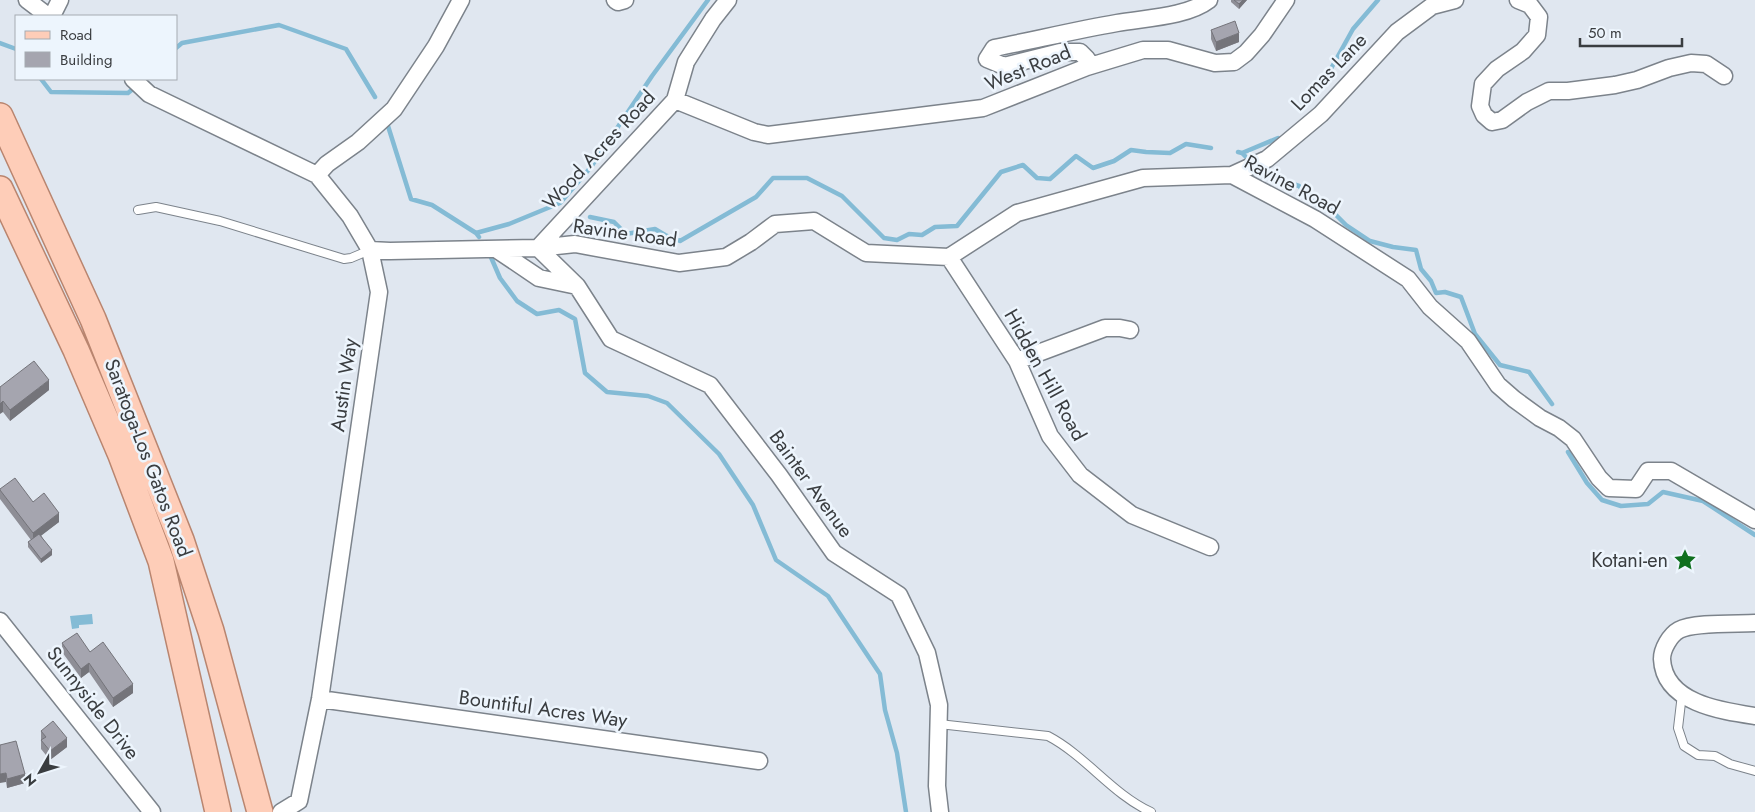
<svg xmlns="http://www.w3.org/2000/svg" width="1755" height="812" font-family="Jost,sans-serif">
<rect width="100%" height="100%" fill="#e0e7f0"/>
<!-- water -->
<path fill="#84bbd5" d="M92 614 93 624 79 625V628L72 629 70 616Z"/>
<g fill="none" stroke-linecap="round" stroke-linejoin="round">
<!-- stream -->
<path stroke="#84bbd5" stroke-width="4.5" d="M0 43 16 49
M176 48 182 43 279 25 346 49 375 97
M41 79 51 92 128 93 145 79
M1323 83 1353 29 1378 0
M388 126 411 199 432 205 476 233 479 237
M1238 152 1242 153 1246 157
M1242 153 1278 138
M1267 175 1299 186 1314 203 1332 211 1346 225 1370 241 1393 247 1416 250 1421 269 1431 281 1436 293 1445 292 1461 297 1475 334 1500 365 1529 372 1552 404
M590 217 614 222 626 234 655 229 665 235 680 241 756 197 773 178H807L842 196 884 238 897 240 909 234 922 235 935 227 957 226 1001 172 1023 165 1037 178 1050 179 1076 156 1093 168 1114 161 1131 150 1146 152 1170 153 1186 144 1211 148
M476 233 509 224 560 203 591 167 652 76 708 0
M490 255 500 278 517 301 537 314 559 310 575 319 585 373 607 392 648 396 667 403 719 454 753 505 776 560 828 596 880 674 885 710 897 753 906 812
M1568 452 1587 483 1602 500 1621 506 1648 504 1663 492 1703 501 1755 535"/>
<defs>
<path id="service" d="M138 210 156 207 220 221 344 259 351 258 370 250
M1682 694 1678 728 1684 746 1698 755 1715 756 1730 764 1755 771
M939 724 1048 736C1086 756 1112 794 1151 812"/>
<path id="minor" d="M27 0 48 16
M615 0 618 2 625 0
M1518 0 1530 5 1539 17 1537 35 1523 51 1497 69 1483 84 1480 106 1484 115 1492 122 1502 120 1527 102 1549 91H1568L1615 85 1637 80 1669 68 1691 63 1706 64 1724 76
M52 16 60 0
M1087 67 1143 50H1168L1215 63 1234 62 1246 53 1262 35 1286 0
M133 79 149 94 317 175 350 216 370 250 379 292 320 699 299 801 281 812
M675 100 754 132 768 135 983 108 1087 67V59L1080 52H1060L1004 66 987 59 994 48C1035 40 1076 30 1117 23 1145 18 1187 17 1209 0
M317 175 327 164 358 142 394 109 436 46 461 0
M1232 175 1267 159 1321 114 1397 32 1432 6 1455 0
M538 248 575 244 679 263 726 257 751 242 775 224 814 221 866 253 949 257 1017 213 1143 178 1232 175 1315 219 1408 279 1430 307 1468 341 1498 385 1514 399 1540 418 1559 428 1573 439 1599 478 1609 488 1636 489 1648 471H1671L1755 520
M538 248 675 100 686 62 713 19 728 0
M496 249 539 278 577 286
M370 250 390 251 538 248 577 286 611 339 710 385 779 475 834 553 899 595 927 653 939 705 937 786 940 812
M949 257 1017 361 1050 436 1080 475 1132 515 1210 547
M1017 361 1105 328H1120L1130 330
M0 621 152 812
M1755 623C1737 624 1693 622 1679 630 1670 635 1662 649 1662 659 1664 703 1721 711 1755 716
M320 699 759 761"/>
<path id="primary" d="M0 116 93 319 181 540 211 631 260 812
M0 189 76 350 121 455 161 561 218 812"/>
</defs>
<!-- service casing -->
<use href="#service" stroke="#7c838b" stroke-width="10"/>
<!-- minor casing -->
<use href="#minor" stroke="#7c838b" stroke-width="19"/>
<!-- primary casing -->
<use href="#primary" stroke="#b9856f" stroke-width="28"/>
<!-- service -->
<use href="#service" stroke="#fff" stroke-width="8"/>
<!-- minor -->
<use href="#minor" stroke="#fff" stroke-width="16"/>
<!-- primary -->
<use href="#primary" stroke="#fecdb8" stroke-width="25"/>
</g>
<!-- wall -->
<path fill="#8e8e96" d="M1231 0H1247L1239 9 1231 2Z
M1211 30 1239 42 1216 51 1211 39Z
M0 387 49 390 10 421 3 412Z
M0 489 33 502 59 522 41 535 52 555 41 563 28 547V542L31 540 0 499Z
M62 643 90 652 133 693 113 707 89 672 81 678 62 652Z
M41 731 67 747 50 760 41 749Z
M0 745 25 783 7 788Z"/>
<!-- shaded-wall -->
<path fill="#74747a" d="M1243 0H1247L1239 9V4Z
M1239 33V42L1216 51V42Z
M49 380V390L10 421V410Z
M3 401V412L0 414V404Z
M59 513V522L33 542V533Z
M52 550V555L41 563V559Z
M89 663V672L81 678V669Z
M133 684V693L113 707V698Z
M67 738V747L50 760V751Z
M6 773V782L0 783V774Z
M25 774V783L7 788V779Z"/>
<!-- building -->
<path fill="#a5a5af" stroke="#74747a" d="M1234 0H1243L1239 4Z
M1235 21 1239 33 1216 42 1211 30Z
M34 361 49 380 10 410 3 401 0 404V387Z
M15 478 33 502 44 493 59 513 33 533 0 490V489Z
M39 534 52 550 41 559 28 542Z
M77 633 90 652 103 642 133 684 113 698 89 663 81 669 62 643Z
M53 721 67 738 50 751 41 740 46 737 41 731Z
M16 741 25 774 7 779 6 773 0 774V745Z"/>
<!-- icons -->
<defs>
<symbol id="sight-bare" viewBox="-9 -9 18 18"><path d="M0-6L1.8-2.2L6-1.7L2.9 1.2L3.7 5.4L0 3.3L-3.7 5.4L-2.9 1.2L-6-1.7L-1.8-2.2Z" fill="#0f701e" stroke="#edf5fd" stroke-width="2.5" paint-order="stroke"/></symbol>
</defs>
<g fill-rule="evenodd">
<use href="#sight-bare" x="1669" y="544" width="32" height="32"/>
</g>
<g text-anchor="middle" dominant-baseline="central" stroke-width="5" stroke-linejoin="round" paint-order="stroke">
<!-- street labels -->
<g font-size="20" fill="#3a3d40" stroke="#edf5fd">
<text transform="translate(1028 68) rotate(-22)">West Road</text>
<text transform="translate(1329 72) rotate(-46)">Lomas Lane</text>
<text transform="translate(599 150) rotate(-47)">Wood Acres Road</text>
<text transform="translate(1292 185) rotate(28)">Ravine Road</text>
<text transform="translate(625 233) rotate(8)">Ravine Road</text>
<text transform="translate(1045 375) rotate(61)">Hidden Hill Road</text>
<text transform="translate(344 385) rotate(-82)">Austin Way</text>
<text transform="translate(148 458) rotate(69)">Saratoga-Los Gatos Road</text>
<text transform="translate(811 484) rotate(54)">Bainter Avenue</text>
<text transform="translate(93 703) rotate(52)">Sunnyside Drive</text>
<text transform="translate(543 709) rotate(8)">Bountiful Acres Way</text>
</g>
<!-- poi labels -->
<g font-size="20" fill="#3a3d40" stroke="#edf5fd" text-anchor="end">
<text x="1668" y="560">Kotani-en</text>
</g>
</g>
<!-- legend -->
<rect x="15" y="15" width="162" height="65" fill="#edf5fd" stroke="#a5abb1"/>
<rect x="25" y="31" width="25" height="8" fill="#fecdb8" stroke="#a5abb1"/>
<text x="60" y="40" font-size="15" fill="#3a3d40">Road</text>
<rect x="25" y="52" width="25" height="15" fill="#a5a5af" stroke="#a5abb1"/>
<text x="60" y="65" font-size="15" fill="#3a3d40">Building</text>
<!-- north arrow -->
<g transform="translate(40 772) rotate(231)" stroke="#edf5fd" stroke-width="4" paint-order="stroke">
<path d="M0-4L9 19L0 12L-9 19Z" fill="#3a3d40"/>
<text y="-8" font-size="14" font-weight="bold" text-anchor="middle" fill="#3a3d40">N</text>
</g>
<!-- scale -->
<path d="M1580 38v8h102v-8" fill="none" stroke="#3a3d40" stroke-width="2.5"/>
<text x="1588" y="38" font-size="15" fill="#3a3d40" stroke="#edf5fd" stroke-width="4" paint-order="stroke">50 m</text>
</svg>
